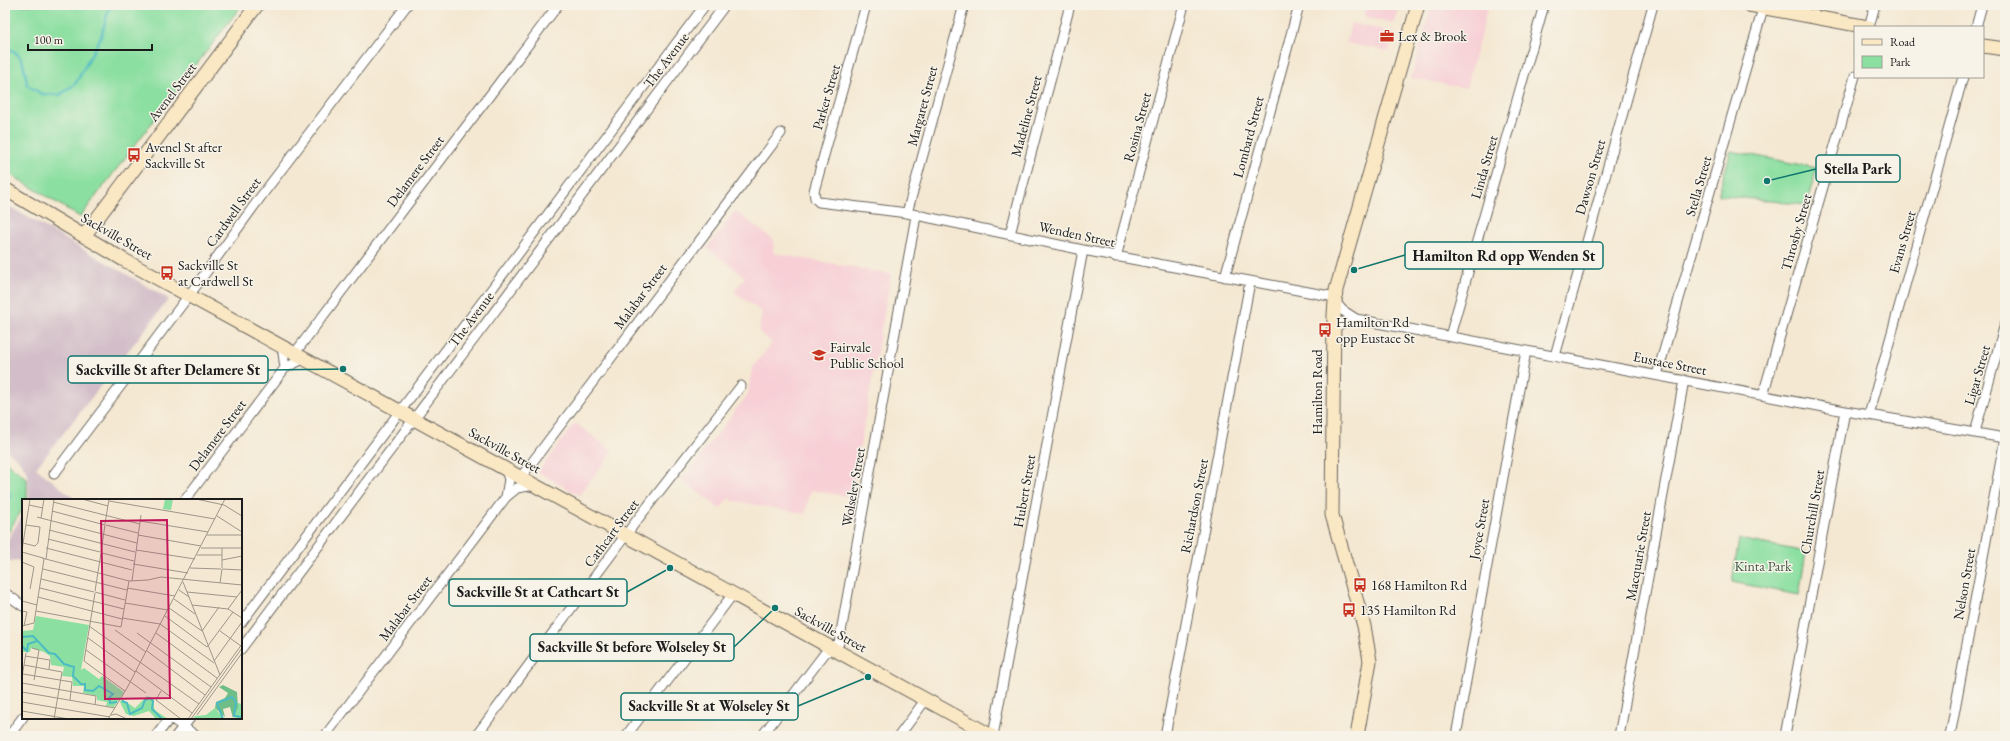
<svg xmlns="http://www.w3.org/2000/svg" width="2010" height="741" font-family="'EB Garamond',serif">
<rect width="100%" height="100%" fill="#f7f3e8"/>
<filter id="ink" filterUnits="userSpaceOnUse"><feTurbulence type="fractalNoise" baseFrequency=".025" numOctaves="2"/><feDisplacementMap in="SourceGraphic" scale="8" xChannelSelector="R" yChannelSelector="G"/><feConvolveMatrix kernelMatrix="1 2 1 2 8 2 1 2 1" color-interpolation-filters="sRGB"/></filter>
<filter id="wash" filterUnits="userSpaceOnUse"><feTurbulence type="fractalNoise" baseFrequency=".012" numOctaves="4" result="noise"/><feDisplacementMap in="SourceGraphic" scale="16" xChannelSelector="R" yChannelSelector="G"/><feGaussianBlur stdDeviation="0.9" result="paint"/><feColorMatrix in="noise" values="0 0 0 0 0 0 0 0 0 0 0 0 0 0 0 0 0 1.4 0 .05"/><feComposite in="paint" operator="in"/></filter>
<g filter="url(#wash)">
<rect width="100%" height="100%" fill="#f4e8d2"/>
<!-- built -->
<path fill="#f7cfd5" d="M1366 5H1399L1394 23 1368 18 1364 13Z
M1432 5H1475L1488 7 1466 88 1411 78Z
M1351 23 1393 32 1389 51 1346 43Z
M735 211 774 240 773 253 891 274 851 497 811 490 805 514 730 500V496L720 509 682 480 748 394 752 368 772 343 759 332 762 312 734 292 745 277 707 248Z
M575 423 613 451 579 495 538 472Z"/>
<!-- industrial -->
<path fill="#d2bdc8" d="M5 204 169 299 36 468 76 500H29L28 473 18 459 5 449Z
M23 514V560L5 563V544Z"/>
<!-- green -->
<path fill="#8bdfa1" stroke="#547e5e" d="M5 5H242L80 217 5 171Z
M1731 151 1817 168 1806 205 1718 195Z
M5 461 27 479V500H23V508L5 537Z
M1739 539 1806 552 1799 595 1732 582Z"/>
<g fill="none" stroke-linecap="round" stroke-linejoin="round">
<!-- stream -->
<path stroke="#4cbbc2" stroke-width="2.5" d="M5 48C24 51 25 69 27 85L42 94 60 95 76 83 101 37 110 5
M5 486 10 495 5 515"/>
</g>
</g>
<g filter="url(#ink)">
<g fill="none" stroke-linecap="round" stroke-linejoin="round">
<defs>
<path id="street" d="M866 5 814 191 815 198 819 202 907 213 1083 250 1335 297
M1869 27 1875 5
M1976 27 1982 5
M907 213 964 5
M1010 234 1070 5
M1116 257 1184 5
M1225 277 1299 5
M1335 301 1342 310 1356 319
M1333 330 1341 323 1356 319 1845 411 2005 438
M1450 336 1544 5
M282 346 285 368
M295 353 558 5
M1555 356 1653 5
M1657 375 1764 5
M1763 395 1855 76
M1869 415 1963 77
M1975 432 2005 324
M505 468 509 479 506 497
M54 474 196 286 262 195 407 5
M521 477 781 133
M185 500 285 368 305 358
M5 593 23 606
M241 623 705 5
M241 649 725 5
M171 718 196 736
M9 736 23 717
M156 736 170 718
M176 736 190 718
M325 736 506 497 517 488 535 485
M476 736 634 524 741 386
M626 736 733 594
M762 736 825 653 839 643 916 216
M899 736 926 699
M993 736 1083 250
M1165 736 1250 282
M1456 736 1526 351
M1619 736 1684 380
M1785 736 1845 411
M1950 736 2005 438"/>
<path id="secondary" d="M1749 5 1868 27
M1983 46 2005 49
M5 189 124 260 992 736
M84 236 257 5
M1357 736 1370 661 1364 626 1332 515 1334 314 1336 290 1418 5"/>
</defs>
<!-- street casing -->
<use href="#street" stroke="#68635c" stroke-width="11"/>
<!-- secondary casing -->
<use href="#secondary" stroke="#68635c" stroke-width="15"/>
<!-- street -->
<use href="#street" stroke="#fff" stroke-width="9"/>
<!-- secondary -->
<use href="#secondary" stroke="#fae7c3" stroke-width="13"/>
</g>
</g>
<!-- icons -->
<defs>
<symbol id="office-bare" viewBox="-9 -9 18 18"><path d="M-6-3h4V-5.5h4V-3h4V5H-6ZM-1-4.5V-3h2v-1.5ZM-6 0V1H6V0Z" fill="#c8321e" stroke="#f7f3e8" stroke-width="2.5" paint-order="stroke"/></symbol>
<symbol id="bus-bare" viewBox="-9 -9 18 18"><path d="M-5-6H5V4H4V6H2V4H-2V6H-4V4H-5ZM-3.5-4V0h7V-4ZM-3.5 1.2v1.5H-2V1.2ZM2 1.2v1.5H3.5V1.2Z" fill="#c8321e" stroke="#f7f3e8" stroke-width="2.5" paint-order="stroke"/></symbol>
<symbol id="school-bare" viewBox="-9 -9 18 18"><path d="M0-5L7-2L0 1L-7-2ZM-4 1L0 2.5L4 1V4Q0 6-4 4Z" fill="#c8321e" stroke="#f7f3e8" stroke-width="2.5" paint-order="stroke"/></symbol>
</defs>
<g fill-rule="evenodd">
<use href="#office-bare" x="1377" y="26" width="20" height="20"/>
<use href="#bus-bare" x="124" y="145" width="20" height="20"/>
<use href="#bus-bare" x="157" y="263" width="20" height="20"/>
<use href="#bus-bare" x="1315" y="320" width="20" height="20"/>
<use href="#school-bare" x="809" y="345" width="20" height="20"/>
<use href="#bus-bare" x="1350" y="575" width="20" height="20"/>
<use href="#bus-bare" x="1339" y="600" width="20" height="20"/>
</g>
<g text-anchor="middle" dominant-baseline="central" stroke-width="3" stroke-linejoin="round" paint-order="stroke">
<!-- poi labels -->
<g font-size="14" fill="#1c1c1c" stroke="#f7f3e8" text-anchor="start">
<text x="1398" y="36">Lex &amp; Brook</text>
<text x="145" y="147">Avenel St after<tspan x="145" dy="16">Sackville St</tspan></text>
<text x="178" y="265">Sackville St<tspan x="178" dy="16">at Cardwell St</tspan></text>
<text x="1336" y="322">Hamilton Rd<tspan x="1336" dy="16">opp Eustace St</tspan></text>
<text x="830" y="347">Fairvale<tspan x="830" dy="16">Public School</tspan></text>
<text x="1371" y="585">168 Hamilton Rd</text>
<text x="1360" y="610">135 Hamilton Rd</text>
</g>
<!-- street labels -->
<g font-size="14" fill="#1c1c1c" stroke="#f7f3e8">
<text transform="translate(666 60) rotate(-53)">The Avenue</text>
<text transform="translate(172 92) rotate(-53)">Avenel Street</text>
<text transform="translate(826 97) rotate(-74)">Parker Street</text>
<text transform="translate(922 106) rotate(-75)">Margaret Street</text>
<text transform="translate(1026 116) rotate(-75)">Madeline Street</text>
<text transform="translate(1137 127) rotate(-75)">Rosina Street</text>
<text transform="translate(1248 137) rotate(-75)">Lombard Street</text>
<text transform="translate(1484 167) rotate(-74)">Linda Street</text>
<text transform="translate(415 171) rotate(-53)">Delamere Street</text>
<text transform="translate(1590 177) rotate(-74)">Dawson Street</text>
<text transform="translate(1698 186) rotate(-74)">Stella Street</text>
<text transform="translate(233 212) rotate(-54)">Cardwell Street</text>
<text transform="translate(1796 232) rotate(-74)">Throsby Street</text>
<text transform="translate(1077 234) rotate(12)">Wenden Street</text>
<text transform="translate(117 236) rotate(30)">Sackville Street</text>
<text transform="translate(1902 242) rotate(-74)">Evans Street</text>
<text transform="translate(640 296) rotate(-53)">Malabar Street</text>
<text transform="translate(471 319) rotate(-53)">The Avenue</text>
<text transform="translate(1670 363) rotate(11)">Eustace Street</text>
<text transform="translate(1977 375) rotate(-74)">Ligar Street</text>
<text transform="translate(1317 392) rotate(-90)">Hamilton Road</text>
<text transform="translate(217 435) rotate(-53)">Delamere Street</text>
<text transform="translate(505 450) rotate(29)">Sackville Street</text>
<text transform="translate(853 487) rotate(-80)">Wolseley Street</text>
<text transform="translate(1024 491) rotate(-80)">Hubert Street</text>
<text transform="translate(1194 506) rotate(-79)">Richardson Street</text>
<text transform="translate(1812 512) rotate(-80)">Churchill Street</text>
<text transform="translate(1479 529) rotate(-80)">Joyce Street</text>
<text transform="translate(611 533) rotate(-53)">Cathcart Street</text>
<text transform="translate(1638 556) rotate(-80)">Macquarie Street</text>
<text transform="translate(1964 584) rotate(-80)">Nelson Street</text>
<text transform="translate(405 608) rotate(-53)">Malabar Street</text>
<text transform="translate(831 629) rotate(29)">Sackville Street</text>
</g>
<!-- park labels -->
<g font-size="14" fill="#3d5644" stroke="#f7f3e8">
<text x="1763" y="566">Kinta Park</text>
</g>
</g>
<!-- overview -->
<g transform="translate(22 499)">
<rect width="220" height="220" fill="#f4e8d2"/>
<path d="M143 0H151L149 11 141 10ZM14 117 67 126 59 171 62 169 77 180 80 177 102 193 92 208 84 207 85 203 75 201V197L61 194 62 187H51L50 178 40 177 42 168 29 166 28 157 22 153 9 149 8 153H0V132L11 131ZM125 197 132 200V209L134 212 146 220H134L127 212 112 217 104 215 98 203 100 200 113 209ZM216 204 220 205V219L217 220 212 218ZM193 209 202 220H171L173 217 184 216Z" fill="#8bdfa1"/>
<path d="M201 186 215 193 216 208 211 219 208 208 201 210 203 218 193 209 194 203 203 199 206 194 197 188Z" fill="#70be87"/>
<path fill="none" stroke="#4cbbc2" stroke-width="2" d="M0 138 11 137 27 154 33 155 42 165 52 168 51 177 59 185H63V191L71 192 77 187 91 195 87 199 88 204 95 203M0 147 5 152 6 145 15 142M100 202 105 204 108 215 120 209 123 201 128 199 131 202 130 210 140 220M201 220 195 204 210 198 214 203 212 217 220 218"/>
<path fill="none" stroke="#9e9689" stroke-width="1" d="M60 0 86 7M174 0 202 6 220 17M87 2 193 20M31 3 118 25M7 6 21 9M30 12 83 26M195 17 220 33M15 18 115 44M19 19 22 0M118 22 186 33M83 25 87 0M84 26 116 34M27 31 113 53M116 36 179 47M185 36H220M26 40 78 53M1 44 13 47 16 44 18 28 4 26M24 49 110 71M179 49H220M0 51 8 0M114 51 173 60M0 53 21 59M79 53 83 26M80 54 112 62M175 56H200M20 59 107 82 126 81 139 78 220 86M24 60 32 0M200 61 220 57M0 63 12 68 8 90M111 65 166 74M168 69 199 70M200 69V49M21 70 105 91M200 70 220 71M19 80 72 93M110 82 119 16M161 83 198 176M198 84 200 70M18 89 102 110M105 89 153 97M157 91 167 98M73 92 79 54M73 93 103 101M165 93 215 98M73 94 62 162 103 192M16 98 100 120M152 100 173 115M0 102 15 106M103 104 146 111M170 106 206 110 220 119M147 109 180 132M206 110 220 91M0 112 5 113 2 127M14 112 99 128 107 82M143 117 185 148 211 113M100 119 138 125 192 164M0 127 12 124 22 60M67 127 177 205M93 131 124 153M180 132 197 108M198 132 219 147M115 134 189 188M134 134 195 179M66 139 113 173M10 149 17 151 12 181M64 151 124 194M125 152 183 196M3 157 28 161 27 170M192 162 220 123M2 166 40 173 32 220M114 172 170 214M1 175 50 183 48 201M0 178 4 154M0 184 74 197 73 206M139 192 134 201 159 220M0 193 93 209M0 203 88 218M0 212 47 220M89 216 94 215 105 220M175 216 220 154M86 220 105 189 203 0M166 220 220 145M169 220 220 149"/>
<path fill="#c2185b" fill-opacity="0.15" stroke="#c2185b" stroke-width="2" d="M145 21 148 199 83 200 79 22Z"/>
<rect width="220" height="220" fill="none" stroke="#1c1c1c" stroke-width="2"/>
</g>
<!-- callouts -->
<path fill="none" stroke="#0f766e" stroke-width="1.5" d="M1767 181L1816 169M1354 270L1405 255M343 369L268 370M670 568L627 592M775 608L734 647M868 677L798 706"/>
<g fill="#0f766e" stroke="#f7f3e8" stroke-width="1.5">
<circle cx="1767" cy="181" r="4"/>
<circle cx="1354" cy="270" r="4"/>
<circle cx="343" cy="369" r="4"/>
<circle cx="670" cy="568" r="4"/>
<circle cx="775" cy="608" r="4"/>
<circle cx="868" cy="677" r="4"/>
</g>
<g fill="#f7f3e8" stroke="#0f766e" stroke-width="1.5">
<rect x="1816" y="155" width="84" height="27" rx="4"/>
<rect x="1405" y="242" width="198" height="27" rx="4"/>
<rect x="68" y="356" width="200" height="27" rx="4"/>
<rect x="449" y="579" width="178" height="27" rx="4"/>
<rect x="530" y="634" width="204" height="27" rx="4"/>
<rect x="621" y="693" width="177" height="27" rx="4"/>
</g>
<g font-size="15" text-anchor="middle" font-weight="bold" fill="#1c1c1c">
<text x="1858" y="174">Stella Park</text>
<text x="1504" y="261">Hamilton Rd opp Wenden St</text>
<text x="168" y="375">Sackville St after Delamere St</text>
<text x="538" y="597">Sackville St at Cathcart St</text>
<text x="632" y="652">Sackville St before Wolseley St</text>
<text x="709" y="711">Sackville St at Wolseley St</text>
</g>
<!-- margin -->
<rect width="2010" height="741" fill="none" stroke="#f7f3e8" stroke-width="20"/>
<!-- legend -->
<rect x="1854" y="26" width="130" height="52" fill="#f7f3e8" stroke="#9f9d96"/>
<rect x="1862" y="39" width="20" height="6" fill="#fae7c3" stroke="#9f9d96"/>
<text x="1890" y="46" font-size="12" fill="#1c1c1c">Road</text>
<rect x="1862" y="56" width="20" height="12" fill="#8bdfa1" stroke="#9f9d96"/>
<text x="1890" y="66" font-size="12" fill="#1c1c1c">Park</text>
<!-- scale -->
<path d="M28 44v6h124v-6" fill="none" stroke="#1c1c1c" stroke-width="2"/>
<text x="34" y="44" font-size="12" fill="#1c1c1c" stroke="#f7f3e8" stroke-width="3" paint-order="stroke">100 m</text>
</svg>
